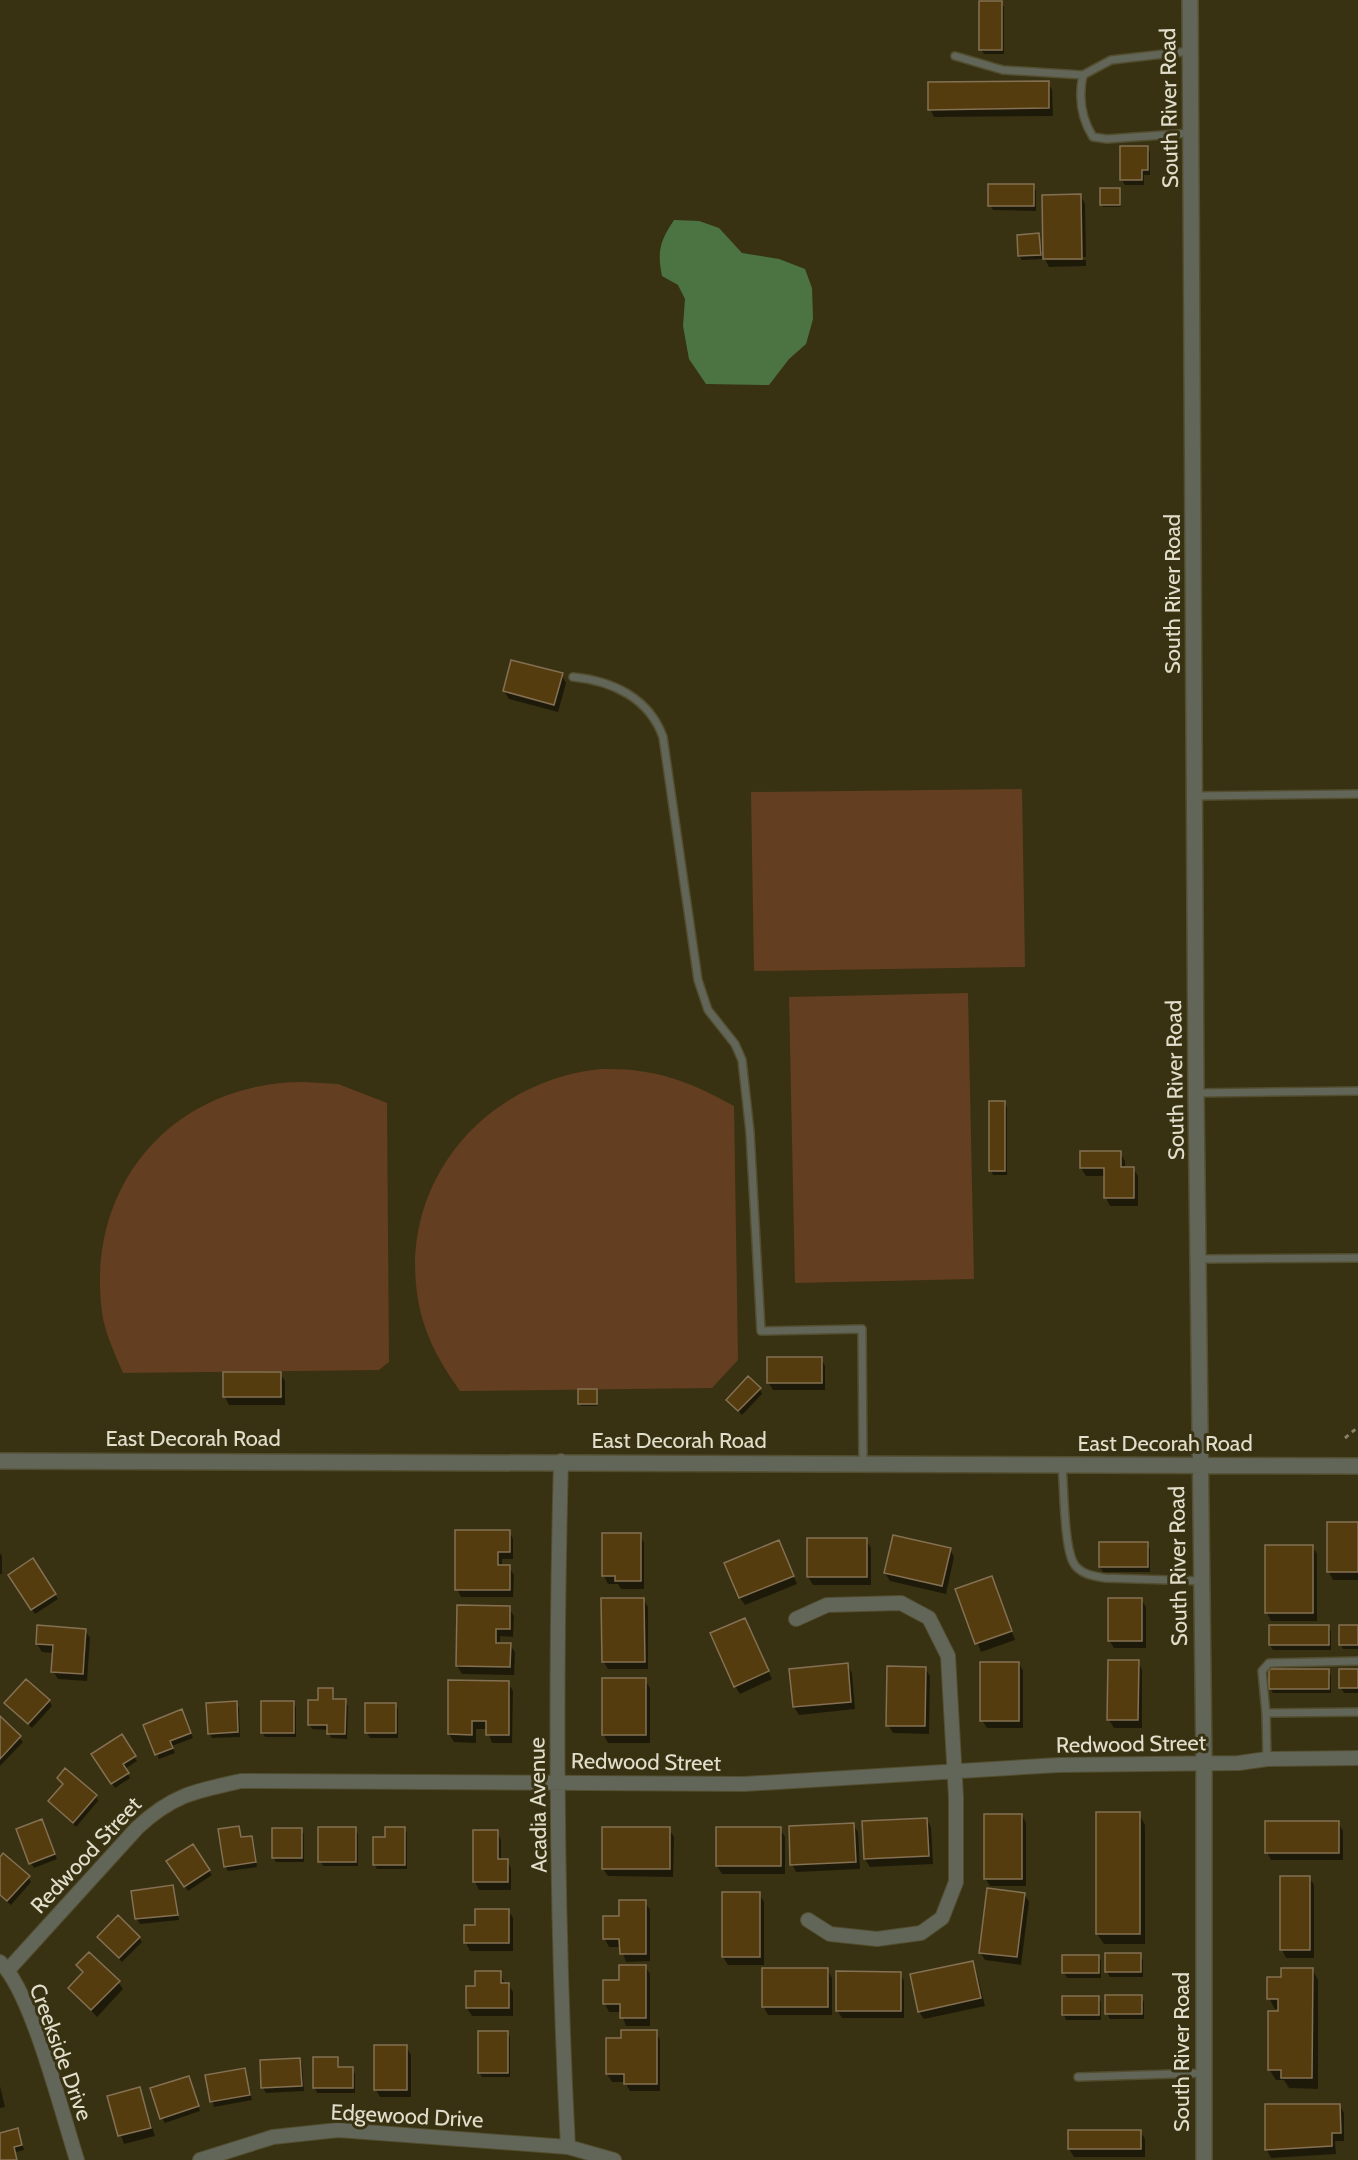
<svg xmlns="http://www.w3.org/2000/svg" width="1358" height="2160" font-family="Cabin,sans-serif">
<rect width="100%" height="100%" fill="#383212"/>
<!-- green -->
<path fill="#633e21" d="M1022 789 1025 967 754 971 751 792Z
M968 993 974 1279 795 1283 789 997Z
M602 1069C655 1068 689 1081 734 1106L738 1360 712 1388 460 1391C442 1366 427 1340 420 1310 393 1188 482 1080 602 1069Z
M304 1082 338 1084 387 1103 389 1362 379 1370 123 1373C115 1354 105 1333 102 1313 85 1184 174 1082 304 1082Z"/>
<!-- water -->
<path fill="#4c7443" d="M674 220 699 221 719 228 742 253 779 259 805 269 812 288 813 319 806 344 789 359 769 385 706 384 689 359 683 326 685 299 678 285 662 276C657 251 660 241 674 220Z"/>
<!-- shadow -->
<path fill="#0007" d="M1001 2 1004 7V54H984L981 49Z
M1048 82 1052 90 1053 116 934 117 930 109Z
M1147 147 1150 152V175H1144V185H1125L1122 180Z
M1033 186 1036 191V211L993 210 990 205Z
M1119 190 1121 207H1103L1102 205Z
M1081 196 1085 204 1086 257H1047V260H1086V266L1049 267 1043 255V259L1022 260 1019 255 1038 235 1042 249H1044Z
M562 675 566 683 558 712 509 699 504 691Z
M1004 1102 1007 1107V1175H993L991 1170Z
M1120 1153 1125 1161V1168H1133L1138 1176V1206H1110L1106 1198V1176H1086L1081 1168Z
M821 1358 825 1366V1390H773L768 1382Z
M280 1373 285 1381V1405H229L225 1397Z
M760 1389 762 1394 742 1415 728 1400Z
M596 1390 597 1406H581L580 1404Z
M1328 1524H1358V1580H1333L1329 1572Z
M509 1531 513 1539V1559H502V1567H509L514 1575 513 1597H461L457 1589Z
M604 1535H640L644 1543V1589H621L618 1584H608L604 1576Z
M866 1540 871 1548V1585H813L808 1577Z
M779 1542 797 1584 745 1605 740 1598Z
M1147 1544 1150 1549V1572H1103L1100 1567Z
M1312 1546 1317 1554V1621H1271L1267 1613Z
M950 1549 954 1557 946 1594 890 1581 885 1573Z
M0 1553 2 1556V1574H0Z
M33 1560 58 1599 35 1614 10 1575Z
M991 1578 1015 1640 981 1652 957 1590Z
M643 1599 648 1607V1669H608L603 1661Z
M1141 1599 1146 1607V1648H1114L1109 1640Z
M509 1608 514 1616 513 1637 500 1636V1645H510L515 1652 514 1675 462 1674 457 1666Z
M1328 1626 1331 1631V1650H1273L1270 1645Z
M1358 1626V1649H1343L1340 1644Z
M749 1627 772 1679 740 1694 735 1686Z
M85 1630 90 1638 87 1681 58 1679 53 1671 54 1653 42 1652 37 1644Z
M1138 1662 1142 1670V1728H1114L1109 1720Z
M1019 1663 1023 1671V1728H987L982 1720Z
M847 1665 852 1673 855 1709 799 1715 794 1707Z
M925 1668 930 1676 929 1734 893 1733 888 1725Z
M1358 1670V1693H1344L1341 1688Z
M1328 1671 1331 1676V1693H1273L1270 1688Z
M645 1680 650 1688V1743H608L604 1735Z
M508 1683 513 1691 512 1743H492L487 1729H476V1743L454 1742 449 1734Z
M332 1690 335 1701H345L348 1706 347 1739 331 1738 328 1730 312 1729 309 1724 319 1701Z
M49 1701 52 1706 32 1728 6 1704Z
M293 1702 296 1707V1737H265L262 1732Z
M236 1703 239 1708 240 1737 212 1738 209 1733Z
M395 1704 398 1709V1738H370L367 1733Z
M184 1716 193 1738 172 1746 175 1753 159 1759 157 1754Z
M0 1718 23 1742 0 1766Z
M121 1736 137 1761 125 1769 130 1778 115 1788 93 1754Z
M58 1779 96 1796 98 1801 76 1827 50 1801 63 1785Z
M1139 1814 1145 1825V1944H1104L1097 1934Z
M1022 1815 1026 1823V1886H990L985 1878Z
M926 1819 931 1827 933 1864 870 1867 865 1859Z
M1338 1823 1343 1831V1860H1271L1267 1852Z
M853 1824 858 1832 860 1869 796 1872 792 1864Z
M44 1826 57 1859 34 1868 31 1863Z
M238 1828 242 1839 251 1838 254 1843 257 1867 228 1871 225 1866Z
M405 1828 407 1833V1869H377L374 1864 386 1838Z
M301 1829 304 1834V1862H276L273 1857Z
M355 1829 358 1834V1866H323L320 1861Z
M669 1829 674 1837 673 1877 608 1876 603 1869Z
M780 1829 785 1837V1874H722L717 1866Z
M497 1832 501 1840V1860H507L511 1868V1890H479L475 1882Z
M0 1859 28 1877 31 1882 11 1905 0 1896Z
M171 1867 209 1871 212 1875 188 1891Z
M1309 1877 1314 1885V1958H1286L1282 1950Z
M173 1886 179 1920 140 1924 137 1919Z
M723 1894H759L764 1902V1965H728L723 1957Z
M1024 1894 1029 1902 1021 1965 985 1960 980 1952Z
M645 1902 650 1910V1961L626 1962 621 1947H609L605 1939 620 1917Z
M508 1910 513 1918V1951H470L466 1943 476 1927Z
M99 1937 139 1938 142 1942 122 1962Z
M1140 1955 1143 1960V1977H1110L1107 1972Z
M1098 1956 1101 1961V1978H1067L1064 1973Z
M972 1962 976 1970 985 2006 924 2019 919 2012Z
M78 1965 118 1982 123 1989 97 2017 70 1988 83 1974Z
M645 1966 650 1974V2026H626L621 2012H609L605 2004 621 1981Z
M1312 1969 1318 1980V2089L1289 2088 1284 2080H1276L1269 2069 1280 2009H1275L1269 1998 1282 1978Z
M827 1970 832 1978V2015H768L764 2007Z
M500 1973 505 1984H508L513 1992V2016H472L467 2008 476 1988Z
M900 1973 904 1981V2018H842L837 2010Z
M1098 1997 1101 2002V2020H1066L1064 2015Z
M1107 1997H1142L1144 2002V2019H1110L1107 2014Z
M507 2032 510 2037V2077H482L479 2072Z
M656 2032 660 2040V2091H630L625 2082H612L607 2074 623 2040Z
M406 2047 411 2055V2097H380L376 2090Z
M337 2058 340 2069H352L355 2074V2093H317L315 2088Z
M300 2060 302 2065 304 2091 266 2093 263 2088 261 2062Z
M245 2070 252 2100 214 2107 207 2076Z
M191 2083 200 2111 165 2123 162 2118Z
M0 2086 5 2107 0 2108Z
M140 2089 155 2136 124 2144 108 2097Z
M1339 2105 1344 2113V2141H1335L1336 2154 1271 2158 1267 2150Z
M18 2130 24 2150 16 2152 17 2160H0V2134Z
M1069 2131H1140L1145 2139V2157H1074L1069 2149Z"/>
<!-- building -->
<path fill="#553c0e" stroke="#847053" stroke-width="1.5" d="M979 1H1002V50H979Z
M1049 81V108L928 110V82Z
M1120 146H1148V170H1142V180H1120Z
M988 184H1034V206H988Z
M1100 188H1120V205H1100Z
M1081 194 1082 259H1043L1042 195Z
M1039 233 1041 255 1018 256 1017 235Z
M511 660 563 673 554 705 503 691Z
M989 1101H1005V1171H989Z
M1080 1151H1121V1167H1134V1198H1104V1168H1080Z
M767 1357H822V1383H767Z
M223 1372H281V1397H223Z
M748 1376 761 1388 738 1411 726 1400Z
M578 1389H597V1404H578Z
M1327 1522H1358V1572H1327Z
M455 1530H510V1552H498V1565H510V1590H455Z
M602 1533H641V1581H615V1576H602Z
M893 1535 951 1548 942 1586 884 1573Z
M807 1538H867V1577H807Z
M779 1540 794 1576 739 1598 724 1563Z
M1099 1542H1148V1567H1099Z
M1265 1545H1313V1613H1265Z
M33 1558 56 1594 31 1610 8 1575Z
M992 1576 1012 1631 975 1644 955 1589Z
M601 1598H644L645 1662H602Z
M1108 1598H1142V1641H1108Z
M457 1605 510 1606V1629H496V1643H511L510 1667 456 1666Z
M745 1618 769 1671 734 1687 710 1633Z
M37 1625 86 1629 83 1674 51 1672 53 1645 36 1644Z
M1269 1625H1329V1645H1269Z
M1339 1625H1358V1645H1339Z
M1108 1660H1139L1138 1720H1107Z
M980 1662H1019V1721H980Z
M848 1663 851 1702 793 1707 789 1669Z
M887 1666 926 1667 925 1726H886Z
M1269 1669H1329V1689H1269Z
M1339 1669H1358V1688H1339Z
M602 1678H646V1735H602Z
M26 1679 50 1700 28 1724 4 1703Z
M448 1680 509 1681V1735H486V1721H472V1735L448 1734Z
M318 1688H333V1699H346L345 1734H327V1725H308V1700H318Z
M237 1701 238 1732 208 1734 206 1703Z
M261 1701H294V1733H261Z
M365 1703H396V1733H365Z
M182 1709 191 1733 170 1741 173 1748 155 1755 143 1725Z
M0 1716 21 1736 0 1759Z
M122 1734 136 1756 123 1764 129 1773 111 1784 91 1754Z
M65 1768 97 1795 73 1823 48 1801 63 1784 57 1778Z
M1096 1812H1140V1934H1096Z
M984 1814H1022V1879H984Z
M927 1818 929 1856 864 1859 862 1821Z
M42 1819 55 1854 29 1864 16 1829Z
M1265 1821H1339V1853H1265Z
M854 1823 856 1862 790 1865 789 1826Z
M239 1826 241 1837 252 1836 256 1862 224 1867 218 1829Z
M318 1827H356V1862H318Z
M385 1827H405V1865H373V1837H385Z
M602 1827H670V1869H602Z
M716 1827H781V1866H716Z
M272 1828H302V1858H272Z
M473 1830H498V1859H508V1882H473Z
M193 1844 210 1870 184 1887 166 1861Z
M3 1853 30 1876 7 1901 0 1895V1857Z
M1280 1876H1310V1950H1280Z
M173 1885 178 1915 135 1919 131 1891Z
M987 1888 1025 1893 1017 1957 979 1953Z
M722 1892H760V1957H722Z
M619 1900H646V1954H620L619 1939H603V1916H619Z
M475 1909H509V1943H464V1925H475Z
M118 1915 140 1937 119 1958 97 1937Z
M89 1952 120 1981 91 2010 68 1988 83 1972 76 1965Z
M1105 1953H1141V1972H1105Z
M1062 1955H1099V1973H1062Z
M973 1961 981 1998 918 2012 910 1974Z
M619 1965H646V2018H620V2004H603V1980H619Z
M762 1968H828V2007H762Z
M1281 1968H1313L1312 2078H1281V2070H1268V2011H1278V1999H1267V1977H1281Z
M475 1971H501V1983H509V2008H466V1986H475Z
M836 1971 901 1972V2011H836Z
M1105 1995H1142V2014H1105Z
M1062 1996H1099V2015H1062Z
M621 2030H657V2084H624V2074H606V2038H621Z
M478 2031H508V2073H478Z
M374 2045H407V2090H374Z
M313 2057H338V2067H353V2088H313Z
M300 2058 302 2086 261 2088 260 2060Z
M245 2068 250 2095 210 2102 205 2075Z
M189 2076 199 2106 160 2119 150 2088Z
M140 2087 151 2128 118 2136 107 2096Z
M1265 2104H1340L1341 2133H1332V2146L1265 2150Z
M18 2128 22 2145 14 2147 17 2160H0V2133Z
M1068 2130H1141V2149H1068Z"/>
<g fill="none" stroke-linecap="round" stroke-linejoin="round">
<defs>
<path id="service" d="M955 56 1003 70 1083 75
M1191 133 1107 139 1093 137C1081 118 1078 98 1083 75L1111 60 1191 51
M573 677C613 681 649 698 663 737L698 980 708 1010 735 1044 742 1060 750 1132 761 1331 862 1329 863 1463
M1196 796 1358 794
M1196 1093 1358 1091
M1200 1259 1358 1258
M1062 1465C1064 1488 1064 1544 1073 1562 1079 1574 1093 1576 1105 1578L1201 1581
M1266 1713 1262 1671 1269 1663 1358 1661
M1267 1759 1266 1713 1358 1712
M1078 2077 1204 2073"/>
<path id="minor" d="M561 1461C555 1690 556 1919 568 2147
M796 1619 827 1605 901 1603 929 1618 948 1656 956 1797V1882L942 1918 921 1933 877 1939 830 1934 808 1920
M0 1962C32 1992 62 2114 77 2160
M8 1970 137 1828C172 1795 195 1791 241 1781L744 1784 1059 1765 1239 1763 1267 1759 1358 1758
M200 2160 273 2137 338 2130 568 2147 614 2160"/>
<path id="tertiary" d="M1190 0 1196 1093 1204 1763V2160
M0 1461 1358 1466"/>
</defs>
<!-- service casing -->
<use href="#service" stroke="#534e30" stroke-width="10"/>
<!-- minor casing -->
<use href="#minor" stroke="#534e30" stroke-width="16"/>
<!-- tertiary casing -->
<use href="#tertiary" stroke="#534e30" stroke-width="18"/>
<!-- path -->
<path stroke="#868168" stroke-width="3" stroke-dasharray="4.5 4.5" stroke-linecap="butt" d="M1345 1438 1358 1427"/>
<!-- service -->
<use href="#service" stroke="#626658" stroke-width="7"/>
<!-- minor -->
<use href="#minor" stroke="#626658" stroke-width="14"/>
<!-- tertiary -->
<use href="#tertiary" stroke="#626658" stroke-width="15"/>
</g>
<g text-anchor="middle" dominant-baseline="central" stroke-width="6" stroke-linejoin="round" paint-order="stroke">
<!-- street labels -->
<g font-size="22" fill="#e1decc" stroke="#383212">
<text transform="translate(1169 108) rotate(-91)">South River Road</text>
<text transform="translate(1172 594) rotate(-90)">South River Road</text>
<text transform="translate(1175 1080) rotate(-91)">South River Road</text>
<text x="193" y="1438">East Decorah Road</text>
<text x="679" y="1440">East Decorah Road</text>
<text x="1165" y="1443">East Decorah Road</text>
<text transform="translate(1178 1566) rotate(-91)">South River Road</text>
<text transform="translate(1131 1744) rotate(-1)">Redwood Street</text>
<text transform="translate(646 1762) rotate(1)">Redwood Street</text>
<text transform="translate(538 1805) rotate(-91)">Acadia Avenue</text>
<text transform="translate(86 1855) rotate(-47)">Redwood Street</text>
<text transform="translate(61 2052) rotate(70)">Creekside Drive</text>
<text transform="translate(1181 2052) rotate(-90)">South River Road</text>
<text transform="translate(407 2116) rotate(3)">Edgewood Drive</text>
</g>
</g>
</svg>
